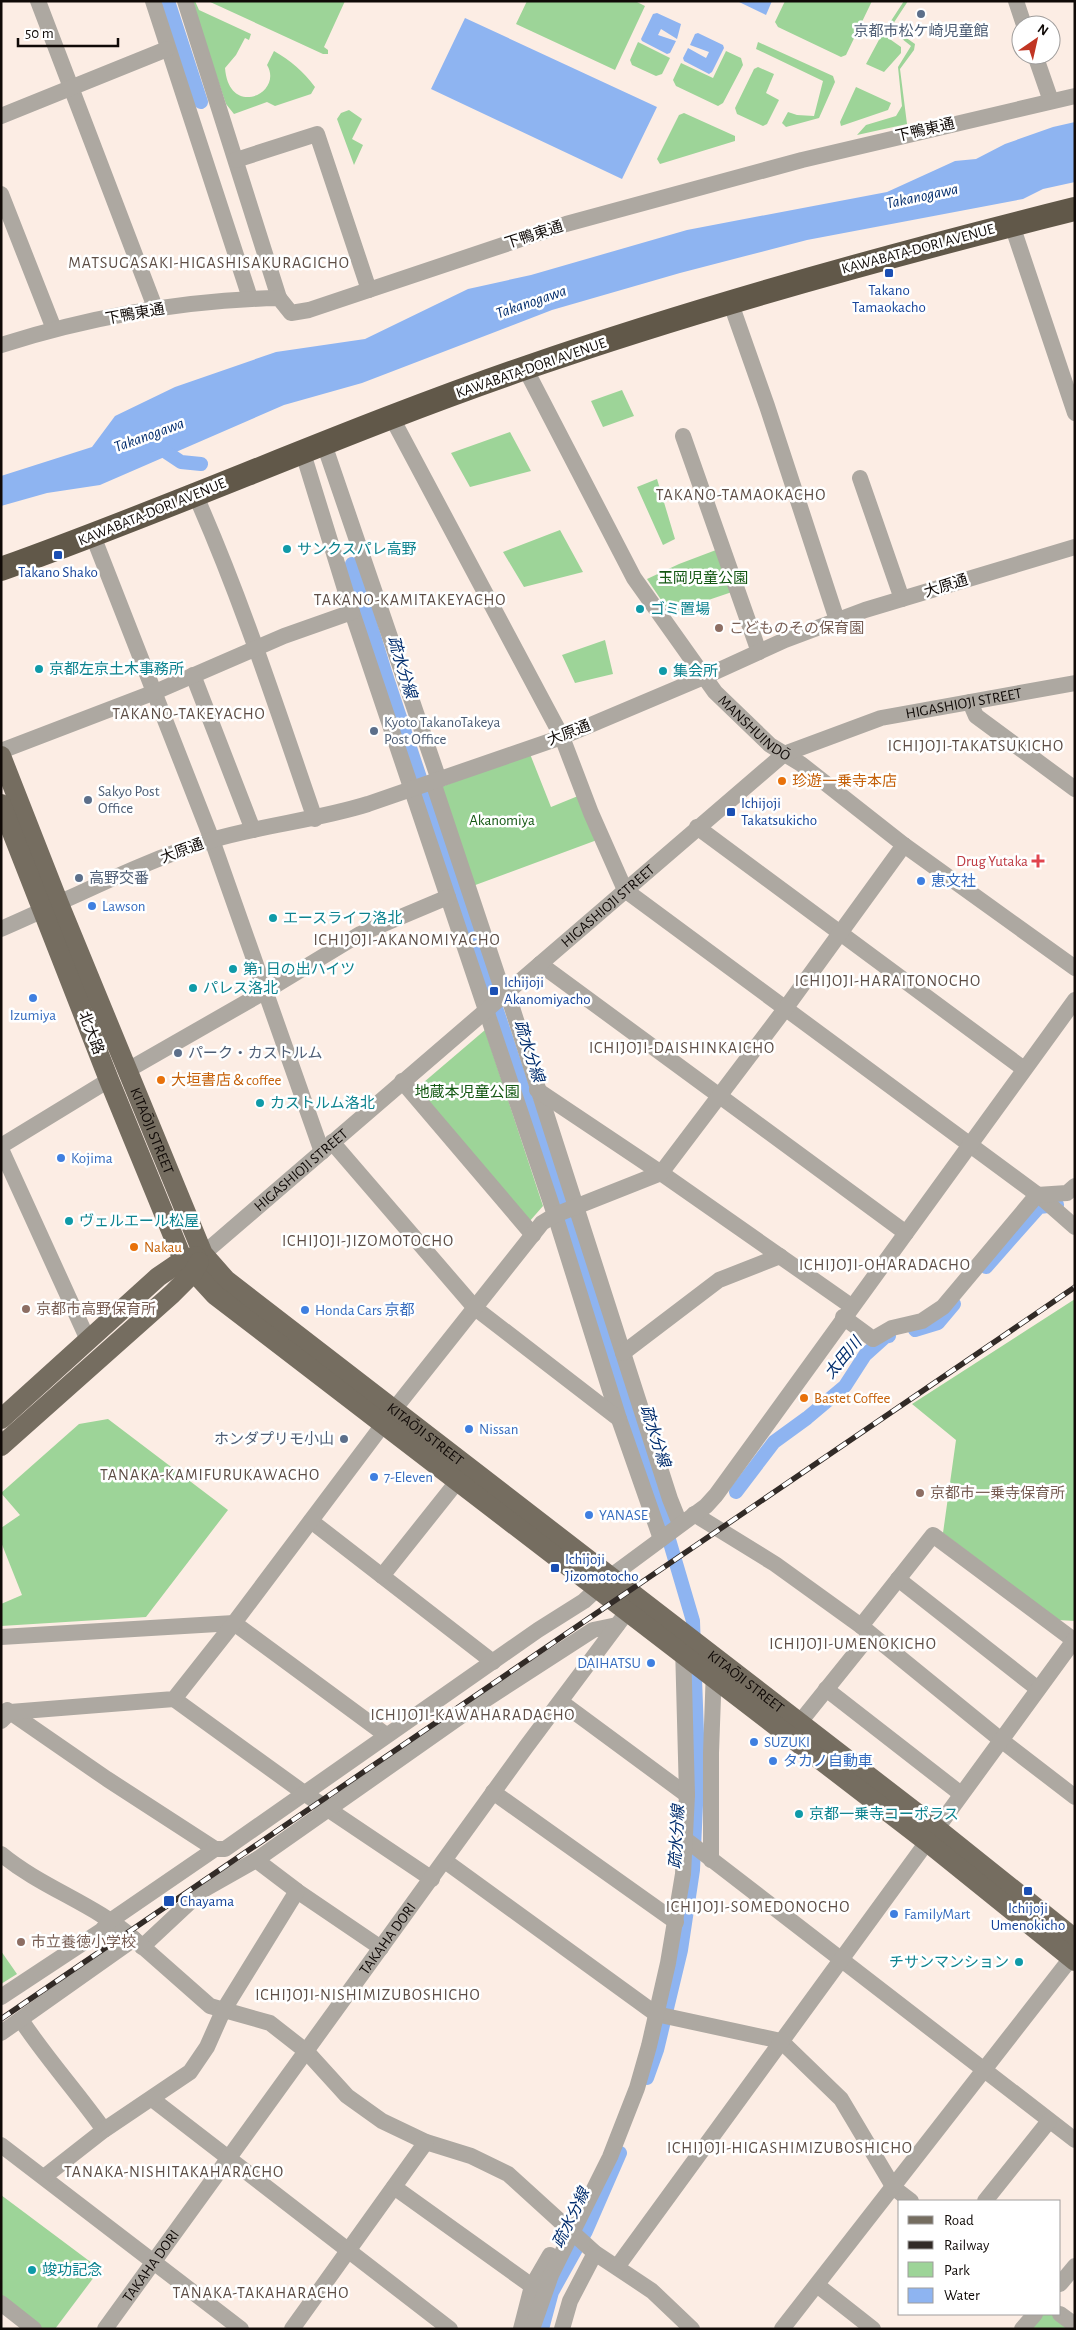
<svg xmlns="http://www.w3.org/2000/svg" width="1076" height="2330" font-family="'Alegreya Sans','Noto Sans JP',sans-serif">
<rect width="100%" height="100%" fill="#fcede4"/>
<!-- green -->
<path fill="#9dd498" d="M191 1H195L199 10 251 34 249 40 245 38 236 55 225 68C229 119 284 93 267 65L274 51C291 61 303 71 315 87L311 94 275 106 267 102 234 114 226 104Z
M208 1H345L324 47 328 50V54H323Z
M527 1H635L645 6 615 70 516 24Z
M785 1H872L846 55 841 57 778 27 775 22Z
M904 1H908L891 27 915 44 914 50 900 69 907 124 857 135 866 125 896 116 902 106 898 67 911 46 887 27Z
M884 35 901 47V53L884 72 866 64 881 36Z
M638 42 670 58 662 74 656 76 632 65 630 60Z
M758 42 833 76 835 82 819 118 786 127 782 123 788 112 797 115 814 116 823 81 756 49Z
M726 51 741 58 743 65 723 103 718 106 676 86 673 80 681 63 713 78Z
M758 67 774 74 766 93 779 100 767 124 763 126 737 114 735 108 754 69Z
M856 87 891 103 888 110 841 126 840 122Z
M349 110 362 119 352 139 363 145 354 165 337 119 341 113Z
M684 113 735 136V141L660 164 657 159 679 115Z
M622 390 634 416 603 427 591 401Z
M510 432 531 471 470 487 451 453Z
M657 479 675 539 663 545 637 487Z
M560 530 583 572 524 587 503 552Z
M716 550 732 592 670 613 647 579 679 564Z
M605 640 613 674 575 683 562 655Z
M530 754 551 807 578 796 597 840 470 887 438 788Z
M485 1030 543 1206 529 1222 417 1088Z
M1075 1299V1621L1058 1620 943 1533 956 1440 912 1404Z
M108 1419 228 1510 146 1617 1 1626V1604L22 1595 1 1542V1528L20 1515 1 1493 79 1424Z
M1 1951 17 1974 1 1984Z
M1 2195 100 2269 55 2329H39L1 2299Z
M1042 2314H1052L1071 2329H1029Z"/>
<!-- water -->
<path fill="#8eb4f1" d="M737 1H772L766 15Z
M657 13 681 24 677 39 661 29 658 35 676 41 670 53 667 54 642 41 641 39 653 14Z
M465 18 657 107 622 179 431 89Z
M698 33 723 45 724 48 712 72 709 74 684 61 683 58 688 48 706 58 709 52 690 45 695 34Z
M1075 122V182L1043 189 1023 199 807 240 680 273 552 310 362 383 284 405 100 485 47 493 1 506V476L92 447 115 416 175 387 276 352 365 339 468 289 531 275 687 230 887 192 955 161 976 159 1005 144 1053 127Z"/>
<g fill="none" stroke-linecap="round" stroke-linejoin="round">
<!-- canal -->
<path stroke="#8eb4f1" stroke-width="14" d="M168 1 201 102
M154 444 181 462 201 464
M352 564 386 675 645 1458 693 1621 698 1762 693 1870 681 1950 657 2050 647 2078
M986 1267 1039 1207 1057 1205
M915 1330 938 1323 954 1304
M736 1492 774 1442 807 1418 845 1386 865 1355 885 1337 889 1336
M542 2329 552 2292 586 2231 620 2153"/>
<!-- minor -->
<g stroke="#ada8a1" stroke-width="16">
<path d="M38 1 156 310"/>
<path d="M153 1 250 298"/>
<path d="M185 1 279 298"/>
<path d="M1016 1 1024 25"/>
<path d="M1035 55 1051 101"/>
<path d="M1 116 167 49"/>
<path d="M236 160 317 134 369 290"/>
<path d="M1 194 54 329"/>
<path d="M1010 225 1015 234 1075 413"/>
<path d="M730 301 767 406 837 620"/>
<path d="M1 345C90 317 186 300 279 298L291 313 309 310 566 224 802 160 1075 96"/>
<path id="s1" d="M525 368 634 578 715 692 770 745 801 764 904 845 1075 968"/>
<path d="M392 418 562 737 591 813 625 890 1042 1198 1075 1227"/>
<path d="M683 436 759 652"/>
<path d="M324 444 439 780"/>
<path d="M303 453 352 612 555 1215 619 1419 661 1539"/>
<path d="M860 478 902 599"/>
<path d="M195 494C242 600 277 709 315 819"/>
<path d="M93 536 212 840 322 1152"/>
<path d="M193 675 253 830"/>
<path d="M970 702 976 716 1075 789"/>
<path d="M1 751 155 692 284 636 352 612"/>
<path d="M433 782 504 995"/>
<path d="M697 827 1024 1069"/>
<path d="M1 929C71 899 139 862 212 840 263 825 317 820 368 804L562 737 704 677 785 640 865 610 1075 547"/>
<path d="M540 964 906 1233"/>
<path d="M507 992 670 1499 680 1524"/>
<path d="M128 1070 266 991 360 934 448 897"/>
<path d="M402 1081 533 1235"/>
<path d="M537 1090 661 1173 851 1306"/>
<path d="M332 1142 475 1308 619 1419"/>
<path d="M1 1146 109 1080"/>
<path d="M1 1149 88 1340"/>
<path id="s2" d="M203 1254 784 754 881 718 1075 683"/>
<path d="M843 1317 873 1339 892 1328 922 1321 943 1307 1037 1195 1067 1193 1075 1186"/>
<path d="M623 1353 719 1280 780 1256"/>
<path d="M694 1514 775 1564 861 1626"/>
<path d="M311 1521 493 1662"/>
<path d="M382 1576 464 1473"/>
<path d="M898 1579 1038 1689"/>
<path d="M1 1637 234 1623 386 1735"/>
<path d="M1075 1641 933 1535 861 1626 1001 1740 1075 1797"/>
<path d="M826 1689 961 1794"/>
<path d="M174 1699 304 1793 432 1879"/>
<path d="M561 1702 687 1795"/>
<path d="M7 1710 107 1779 215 1849"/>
<path d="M1 1721 10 1712 174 1699 234 1623 400 1402 542 1223 555 1215 661 1173 785 1009 904 845"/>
<path d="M792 1732 870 1635"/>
<path d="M493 1792 676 1922"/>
<path d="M685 1839 1075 2140"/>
<path d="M1 1854C42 1888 95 1904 134 1939"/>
<path d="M711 1860V1753L714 1668"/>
<path d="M445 1861 656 2014 781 2041 841 2099 894 2188 911 2201"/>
<path d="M142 1947 203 1890 256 1860"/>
<path d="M381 1948 297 1891 256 1860 471 1709 593 1630 617 1625"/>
<path d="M1 1997 101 1931 110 1921 215 1849H225L538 1630 584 1601 610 1577 706 1506 716 1495 1075 1000"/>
<path d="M21 2020C47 2059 77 2092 104 2130"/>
<path d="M1 2033 134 1939 210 2006 270 2023 307 2052 347 2096 382 2121 426 2142 471 2156 508 2174 595 2253 652 2291 692 2329"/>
<path d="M152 2099 450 2329"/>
<path d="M1 2145 241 2329"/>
<path d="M44 2177 104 2130 190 2072 207 2047 223 2011 297 1891"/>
<path d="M394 2187 532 2286"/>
<path d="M985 2201 1049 2121"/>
<path d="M617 2267 1075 1639"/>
<path d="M1060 2284 1075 2266"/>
<path d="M817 2285 873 2329"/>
<path d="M1 2303 34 2329"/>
<path d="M1060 2314 1075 2325"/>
<path id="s3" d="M105 2329 526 1747 627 1612 637 1603"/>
<path d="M292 2329 426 2142"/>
<path d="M521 2329 532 2286 550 2255"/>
<path d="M532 2329 551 2275 610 2157 637 2088 649 2046 668 1963 683 1874 687 1795 683 1646"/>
<path d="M562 2329 570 2301 595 2253"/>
<path d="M782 2329 1075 1953"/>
<path d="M1022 2329 1035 2314"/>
</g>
<!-- major -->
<g stroke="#756d60" stroke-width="20">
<path id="s4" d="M1 756 59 904 203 1254 226 1280 936 1828 1075 1939"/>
<path d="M1 804 109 1080 183 1260 215 1295 926 1841 1075 1961"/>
<path d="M1 1419 158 1277 183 1260 196 1256"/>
<path d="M1 1446 172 1294 193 1273 199 1262"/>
</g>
<!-- highway -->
<path stroke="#615849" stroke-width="24" d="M1 569C178 506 350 428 528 367 708 305 890 255 1075 209"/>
<defs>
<path id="rail" d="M1 2019 1075 1287"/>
</defs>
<!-- rail casing -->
<use href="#rail" stroke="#322b27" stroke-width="5.5"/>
<!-- rail -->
<use href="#rail" stroke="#fff" stroke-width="4" stroke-dasharray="11" stroke-linecap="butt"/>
</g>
<!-- markers -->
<g fill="#5c6f8a" stroke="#fff" stroke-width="2">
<circle cx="921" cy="14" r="5"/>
<circle cx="374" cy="731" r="5"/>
<circle cx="88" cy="800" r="5"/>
<circle cx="79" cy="878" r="5"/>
<circle cx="178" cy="1053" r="5"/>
<circle cx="344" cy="1439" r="5"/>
</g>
<g fill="#1a4fb4" stroke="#fff" stroke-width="2">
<rect x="884" y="268" width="10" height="10" rx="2.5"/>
<rect x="53" y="550" width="10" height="10" rx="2.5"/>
<rect x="726" y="807" width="10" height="10" rx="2.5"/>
<rect x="489" y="986" width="10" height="10" rx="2.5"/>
<rect x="550" y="1563" width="10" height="10" rx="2.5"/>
<rect x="1023" y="1886" width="10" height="10" rx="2.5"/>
<rect x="163" y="1895" width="12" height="12" rx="2.5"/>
</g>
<g fill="#0f9aa8" stroke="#fff" stroke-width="2">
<circle cx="287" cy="549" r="5"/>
<circle cx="640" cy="609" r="5"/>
<circle cx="39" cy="669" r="5"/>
<circle cx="663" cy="671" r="5"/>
<circle cx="273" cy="918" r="5"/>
<circle cx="233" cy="969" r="5"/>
<circle cx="193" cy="988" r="5"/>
<circle cx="260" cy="1103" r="5"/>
<circle cx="69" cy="1221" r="5"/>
<circle cx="799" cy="1814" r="5"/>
<circle cx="1019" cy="1962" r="5"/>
<circle cx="32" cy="2270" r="5"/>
</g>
<g fill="#8d6e63" stroke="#fff" stroke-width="2">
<circle cx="719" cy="628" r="5"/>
<circle cx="26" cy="1309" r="5"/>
<circle cx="920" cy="1493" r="5"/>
<circle cx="21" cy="1942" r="5"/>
</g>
<g fill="#e8710a" stroke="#fff" stroke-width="2">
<circle cx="782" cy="781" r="5"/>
<circle cx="161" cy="1080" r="5"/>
<circle cx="134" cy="1247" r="5"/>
<circle cx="804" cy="1398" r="5"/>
</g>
<path fill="#e0444e" stroke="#fff" stroke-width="2" d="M1035.5 853.5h5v5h5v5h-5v5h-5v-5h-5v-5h5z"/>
<g fill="#3f7fe0" stroke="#fff" stroke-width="2">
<circle cx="921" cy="881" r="5"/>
<circle cx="92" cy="906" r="5"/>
<circle cx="33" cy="998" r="5"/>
<circle cx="61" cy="1158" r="5"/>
<circle cx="305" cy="1310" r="5"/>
<circle cx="469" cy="1429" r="5"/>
<circle cx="374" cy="1477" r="5"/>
<circle cx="589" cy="1515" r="5"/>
<circle cx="651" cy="1663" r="5"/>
<circle cx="754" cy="1742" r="5"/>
<circle cx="773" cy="1761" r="5"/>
<circle cx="894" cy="1914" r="5"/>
</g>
<g text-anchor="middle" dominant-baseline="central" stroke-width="5" stroke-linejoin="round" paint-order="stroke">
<!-- service labels -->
<g font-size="15" fill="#4e5e75" stroke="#fff" text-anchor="start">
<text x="921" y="31" text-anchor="middle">京都市松ケ崎児童館</text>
<text x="384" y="722">Kyoto TakanoTakeya<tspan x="384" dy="17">Post Office</tspan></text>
<text x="98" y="791">Sakyo Post<tspan x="98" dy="17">Office</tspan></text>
<text x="89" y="878">高野交番</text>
<text x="188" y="1053">パーク・カストルム</text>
<text x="334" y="1439" text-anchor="end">ホンダプリモ小山</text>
</g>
<!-- street labels -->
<g font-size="15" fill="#100a07" stroke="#fff">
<text transform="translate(925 130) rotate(-13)">下鴨東通</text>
<text transform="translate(534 235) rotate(-18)">下鴨東通</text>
<text transform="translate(918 249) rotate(-15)">KAWABATA-DORI AVENUE</text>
<text transform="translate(135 314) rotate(-10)">下鴨東通</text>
<text transform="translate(531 368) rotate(-19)">KAWABATA-DORI AVENUE</text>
<text transform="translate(152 512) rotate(-22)">KAWABATA-DORI AVENUE</text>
<text transform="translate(946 586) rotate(-17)">大原通</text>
<text stroke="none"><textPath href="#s2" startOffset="954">HIGASHIOJI STREET</textPath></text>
<text stroke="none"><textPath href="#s1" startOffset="430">MANSHUINDŌ</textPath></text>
<text transform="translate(569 733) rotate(-21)">大原通</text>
<text transform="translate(182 851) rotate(-20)">大原通</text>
<text stroke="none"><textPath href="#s2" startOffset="534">HIGASHIOJI STREET</textPath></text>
<text transform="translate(91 1033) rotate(69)">北大路</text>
<text stroke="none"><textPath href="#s4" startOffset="404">KITAŌJI STREET</textPath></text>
<text stroke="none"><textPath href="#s2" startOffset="129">HIGASHIOJI STREET</textPath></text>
<text stroke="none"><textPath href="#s4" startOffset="824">KITAŌJI STREET</textPath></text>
<text stroke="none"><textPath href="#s4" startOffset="1229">KITAŌJI STREET</textPath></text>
<text stroke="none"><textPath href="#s3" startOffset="482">TAKAHA DORI</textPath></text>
<text stroke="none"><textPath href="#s3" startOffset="78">TAKAHA DORI</textPath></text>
</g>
<!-- transit labels -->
<g font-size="15" fill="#164399" stroke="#fff" text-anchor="start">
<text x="889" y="290" text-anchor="middle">Takano<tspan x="889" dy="17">Tamaokacho</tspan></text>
<text x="58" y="572" text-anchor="middle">Takano Shako</text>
<text x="741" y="803">Ichijoji<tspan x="741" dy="17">Takatsukicho</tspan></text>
<text x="504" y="982">Ichijoji<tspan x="504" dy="17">Akanomiyacho</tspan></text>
<text x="565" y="1559">Ichijoji<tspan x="565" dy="17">Jizomotocho</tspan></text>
<text x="180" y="1901">Chayama</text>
<text x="1028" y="1908" text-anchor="middle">Ichijoji<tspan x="1028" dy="17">Umenokicho</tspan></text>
</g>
<!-- culture labels -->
<g font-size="15" fill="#0d838f" stroke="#fff" text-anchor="start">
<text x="297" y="549">サンクスパレ高野</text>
<text x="650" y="609">ゴミ置場</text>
<text x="49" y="669">京都左京土木事務所</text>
<text x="673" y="671">集会所</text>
<text x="283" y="918">エースライフ洛北</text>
<text x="243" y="969">第1 日の出ハイツ</text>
<text x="203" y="988">パレス洛北</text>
<text x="270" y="1103">カストルム洛北</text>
<text x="79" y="1221">ヴェルエール松屋</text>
<text x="809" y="1814">京都一乗寺コーポラス</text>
<text x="1009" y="1962" text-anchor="end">チサンマンション</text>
<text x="42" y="2270">竣功記念</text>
</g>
<!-- park labels -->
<g font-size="15" fill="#135712" stroke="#fff">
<text x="703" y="578">玉岡児童公園</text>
<text x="502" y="820">Akanomiya</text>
<text x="467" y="1092">地蔵本児童公園</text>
</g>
<!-- education labels -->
<g font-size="15" fill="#785e54" stroke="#fff" text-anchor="start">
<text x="729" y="628">こどものその保育園</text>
<text x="36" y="1309">京都市高野保育所</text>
<text x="930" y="1493">京都市一乗寺保育所</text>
<text x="31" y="1942">市立養徳小学校</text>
</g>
<!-- food labels -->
<g font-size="15" fill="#c56008" stroke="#fff" text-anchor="start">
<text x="792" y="781">珍遊一乗寺本店</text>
<text x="171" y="1080">大垣書店＆coffee</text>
<text x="144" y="1247">Nakau</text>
<text x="814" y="1398">Bastet Coffee</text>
</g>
<!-- health labels -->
<g font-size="15" fill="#be3a42" stroke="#fff" text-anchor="end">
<text x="1028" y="861">Drug Yutaka</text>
</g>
<!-- shop labels -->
<g font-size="15" fill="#366cbe" stroke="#fff" text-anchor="start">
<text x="931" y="881">恵文社</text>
<text x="102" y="906">Lawson</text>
<text x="33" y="1015" text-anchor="middle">Izumiya</text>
<text x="71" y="1158">Kojima</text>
<text x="315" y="1310">Honda Cars 京都</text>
<text x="479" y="1429">Nissan</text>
<text x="384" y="1477">7-Eleven</text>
<text x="599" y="1515">YANASE</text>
<text x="641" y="1663" text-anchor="end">DAIHATSU</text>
<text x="764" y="1742">SUZUKI</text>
<text x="783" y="1761">タカノ自動車</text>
<text x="904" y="1914">FamilyMart</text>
</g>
<!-- water labels -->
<g font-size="16" font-style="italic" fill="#022d6d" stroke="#fff">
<text transform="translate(922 196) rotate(-12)">Takanogawa</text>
<text transform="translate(531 302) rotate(-19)">Takanogawa</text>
<text transform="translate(149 435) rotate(-20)">Takanogawa</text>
<text transform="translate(402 667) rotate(73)">疏水分線</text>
<text transform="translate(529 1051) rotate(72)">疏水分線</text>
<text transform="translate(843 1358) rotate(-50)">太田川</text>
<text transform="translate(655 1436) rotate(72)">疏水分線</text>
<text transform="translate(677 1837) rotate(-87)">疏水分線</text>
<text transform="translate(571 2218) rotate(-64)">疏水分線</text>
</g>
<!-- neighbourhood labels -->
<g font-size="16" letter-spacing="1" fill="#5d4d45" stroke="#fff">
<text x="209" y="263">MATSUGASAKI-HIGASHISAKURAGICHO</text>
<text x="741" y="495">TAKANO-TAMAOKACHO</text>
<text x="410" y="600">TAKANO-KAMITAKEYACHO</text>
<text x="189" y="714">TAKANO-TAKEYACHO</text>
<text x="976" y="746">ICHIJOJI-TAKATSUKICHO</text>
<text x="407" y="940">ICHIJOJI-AKANOMIYACHO</text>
<text x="888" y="981">ICHIJOJI-HARAITONOCHO</text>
<text x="682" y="1048">ICHIJOJI-DAISHINKAICHO</text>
<text x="368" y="1241">ICHIJOJI-JIZOMOTOCHO</text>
<text x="885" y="1265">ICHIJOJI-OHARADACHO</text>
<text x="210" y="1475">TANAKA-KAMIFURUKAWACHO</text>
<text x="853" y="1644">ICHIJOJI-UMENOKICHO</text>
<text x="473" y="1715">ICHIJOJI-KAWAHARADACHO</text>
<text x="758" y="1907">ICHIJOJI-SOMEDONOCHO</text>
<text x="368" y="1995">ICHIJOJI-NISHIMIZUBOSHICHO</text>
<text x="790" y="2148">ICHIJOJI-HIGASHIMIZUBOSHICHO</text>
<text x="174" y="2172">TANAKA-NISHITAKAHARACHO</text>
<text x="261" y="2293">TANAKA-TAKAHARACHO</text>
</g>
</g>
<!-- border -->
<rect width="1076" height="2330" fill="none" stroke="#100a07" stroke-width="5"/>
<!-- legend -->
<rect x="898" y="2200" width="162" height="115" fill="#ffffff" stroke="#9f9d9c"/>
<rect x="908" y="2216" width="25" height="8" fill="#756d60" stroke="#9f9d9c"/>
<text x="944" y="2225" font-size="15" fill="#100a07">Road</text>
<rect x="908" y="2241" width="25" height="8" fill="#322b27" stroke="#9f9d9c"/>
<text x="944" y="2250" font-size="15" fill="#100a07">Railway</text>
<rect x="908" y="2262" width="25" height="15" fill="#9dd498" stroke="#9f9d9c"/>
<text x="944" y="2275" font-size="15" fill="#100a07">Park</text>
<rect x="908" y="2288" width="25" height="15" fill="#8eb4f1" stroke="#9f9d9c"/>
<text x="944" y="2300" font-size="15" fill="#100a07">Water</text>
<!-- north arrow -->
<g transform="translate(1036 40) rotate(34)"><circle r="24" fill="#ffffff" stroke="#9f9d9c"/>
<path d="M0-4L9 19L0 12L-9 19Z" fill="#c13523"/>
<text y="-8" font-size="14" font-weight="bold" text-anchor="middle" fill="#100a07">N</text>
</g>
<!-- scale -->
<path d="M18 38v8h100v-8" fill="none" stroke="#100a07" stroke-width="2.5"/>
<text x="25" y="38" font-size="15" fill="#100a07" stroke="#ffffff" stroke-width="4" paint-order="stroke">50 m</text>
</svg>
